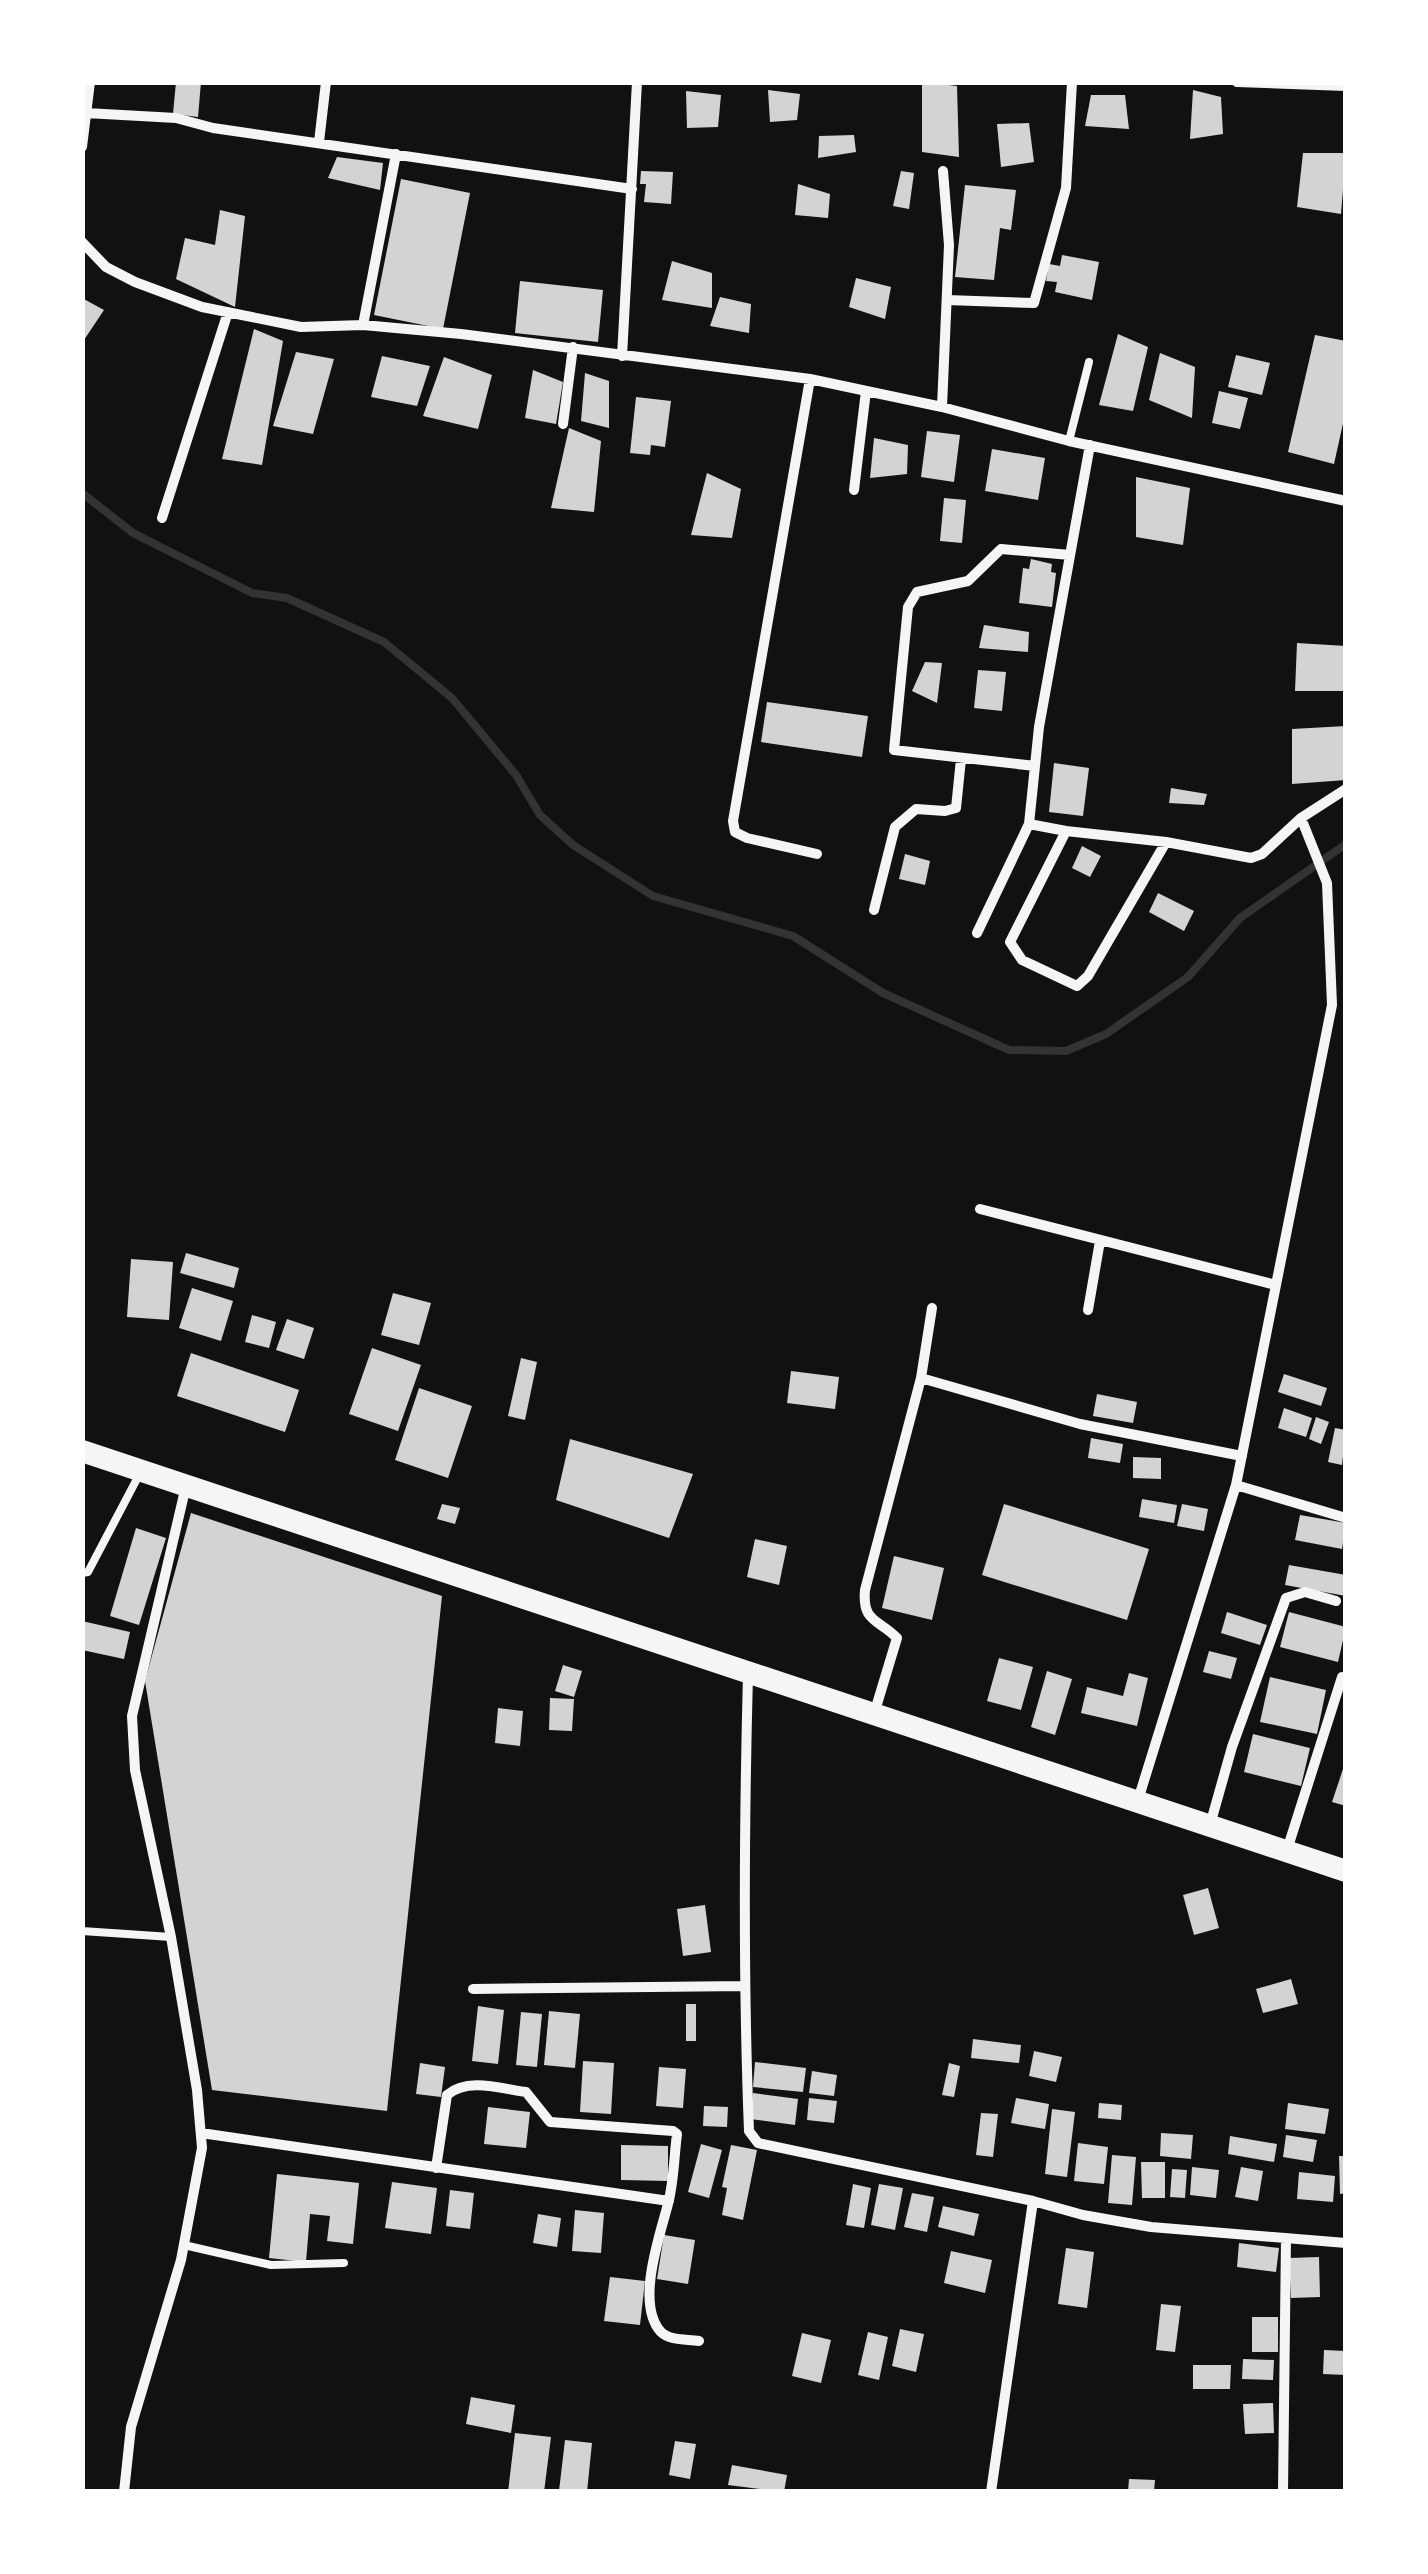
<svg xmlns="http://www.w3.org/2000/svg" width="1428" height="2574" font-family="Arial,sans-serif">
<rect width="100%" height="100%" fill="#111"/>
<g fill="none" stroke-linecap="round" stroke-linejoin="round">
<!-- stream -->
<path stroke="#333" stroke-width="8" d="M82 493 133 533 252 593 287 598 384 642 452 698 516 775 540 815 573 845 653 896 793 936 883 993 1009 1050 1066 1051 1106 1034 1188 977 1240 918 1346 844"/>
</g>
<!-- building -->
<path fill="#d3d3d3" d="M176 82H201L198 117 173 114Z
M922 82 957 86 959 157 922 152Z
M768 90 800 94 797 120 770 122Z
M1193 90 1221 97 1223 134 1190 139Z
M686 91 721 95 718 127 687 128Z
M1091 95H1125L1129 129 1085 126Z
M1029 123 1034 162 1001 167 997 124Z
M854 135 856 152 818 158 819 136Z
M1303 153H1346L1341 214 1297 207Z
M337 157 383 163 380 190 328 178Z
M641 171 673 172 671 204 644 202 646 184H640Z
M901 171 914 173 909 209 893 206Z
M401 179 470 193 443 329 374 315Z
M798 184 830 194 828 218 795 215Z
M965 185 1016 190 1011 230 1000 228 994 280 955 277Z
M220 210 245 216 235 307 176 279 185 238 215 245Z
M1062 255 1099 262 1092 300 1055 292 1057 282 1046 281 1049 264 1060 266Z
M672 261 712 273V308L662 300Z
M856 278 891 287 885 319 849 307Z
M520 281 603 290 598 342 515 333Z
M720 297 751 304 749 333 710 326Z
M82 298 104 310 82 343Z
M254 329 283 341 262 465 222 459Z
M1118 334 1148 347 1133 411 1099 405Z
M1315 335 1346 341V410L1334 464 1288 452Z
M296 352 334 359 313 434 273 426Z
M1160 353 1195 367 1192 418 1149 400Z
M1236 355 1270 363 1262 395 1228 387Z
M382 356 430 366 417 406 371 397Z
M444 357 492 375 478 429 423 416Z
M533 370 563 382 556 424 525 418Z
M585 373 609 381V428L581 421Z
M1219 391 1248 398 1240 429 1212 423Z
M636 397 671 401 665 447 651 445 650 455 630 453Z
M569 428 601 441 594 512 551 508Z
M927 431 960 435 954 482 921 477Z
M874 438 908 445 907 474 870 478Z
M992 449 1045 458 1038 500 985 491Z
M707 473 741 489 732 538 691 535Z
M1136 477 1190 488 1183 545 1136 537Z
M944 498 966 500 962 543 940 541Z
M1031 559 1052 564 1051 572 1056 573 1052 607 1019 603 1023 568 1029 569Z
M984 625 1029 632 1028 652 979 648Z
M1297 643 1346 646V691H1295Z
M925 662 942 663 937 703 912 691Z
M978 670 1006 672 1002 711 974 708Z
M767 702 868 716 862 757 761 742Z
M1346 726V780L1292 784V729Z
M1054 763 1089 768 1083 816 1049 812Z
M1171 788 1207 794 1204 805 1169 803Z
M1082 846 1101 856 1090 877 1072 868Z
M905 854 930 861 925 885 899 879Z
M1158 893 1194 911 1184 931 1149 912Z
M186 1253 239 1268 234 1288 180 1273Z
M131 1259 173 1262 169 1320 127 1317Z
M192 1288 233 1301 221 1341 179 1328Z
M393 1293 431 1303 419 1345 381 1335Z
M252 1315 276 1322 269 1348 245 1342Z
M287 1319 314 1328 304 1359 276 1350Z
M372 1348 421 1365 398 1431 349 1414Z
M191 1353 299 1390 285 1432 177 1396Z
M521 1358 537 1362 525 1420 508 1416Z
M791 1371 839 1377 835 1409 787 1403Z
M1284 1374 1327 1388 1321 1406 1278 1392Z
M419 1388 472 1406 448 1478 395 1460Z
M1097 1394 1137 1402 1133 1423 1093 1416Z
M1284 1408 1312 1418 1306 1437 1278 1428Z
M1316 1417 1329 1422 1321 1444 1309 1439Z
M1335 1428 1346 1430 1342 1465 1328 1462Z
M1091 1438 1123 1444 1120 1463 1088 1458Z
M570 1439 693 1474 669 1538 556 1500Z
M1133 1457 1161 1458V1479L1133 1478Z
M1142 1499 1177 1505 1174 1523 1139 1517Z
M442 1504 460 1508 455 1524 437 1519Z
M1004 1504 1149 1549 1127 1620 982 1575Z
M1182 1504 1208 1509 1204 1531 1177 1526Z
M191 1513 442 1596 387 2111 212 2090 145 1681Z
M1300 1515 1346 1523 1342 1549 1295 1540Z
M136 1528 166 1538 139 1625 110 1616Z
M755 1539 787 1546 779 1585 747 1577Z
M894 1556 944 1568 932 1620 882 1608Z
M1289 1565 1346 1575V1596L1285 1585Z
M1227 1612 1267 1625 1260 1645 1221 1633Z
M1289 1612 1346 1627 1338 1662 1280 1647Z
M82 1621 130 1632 124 1659 82 1650Z
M1209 1651 1237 1658 1231 1679 1203 1672Z
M999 1658 1033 1667 1021 1710 987 1701Z
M563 1665 582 1671 574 1697 555 1691Z
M1047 1671 1072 1679 1055 1735 1031 1727Z
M1129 1673 1148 1678 1137 1726 1081 1713 1087 1687 1123 1696Z
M1270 1677 1326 1690 1317 1734 1260 1722Z
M550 1698 574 1699 572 1731 549 1730Z
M498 1708 523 1711 520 1746 495 1743Z
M1253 1734 1310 1748 1301 1786 1244 1772Z
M1346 1760V1806L1332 1802Z
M1208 1888 1219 1928 1194 1935 1183 1895Z
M705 1905 711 1952 683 1956 677 1909Z
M1291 1979 1298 2004 1263 2013 1256 1989Z
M686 2004H696V2041H686Z
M478 2006 504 2010 498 2064 472 2061Z
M549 2011 580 2014 575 2068 544 2065Z
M521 2012 542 2014 537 2067 516 2065Z
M973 2039 1021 2045 1019 2063 971 2058Z
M1034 2051 1062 2057 1056 2082 1029 2076Z
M583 2061 614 2063 611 2114 580 2112Z
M755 2062 806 2068 803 2092 753 2087Z
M420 2063 445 2067 441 2097 416 2094Z
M949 2063 960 2066 954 2097 942 2095Z
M659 2067 686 2069 683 2108 656 2106Z
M812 2071 837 2075 834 2096 809 2093Z
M753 2093 798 2099 795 2125 750 2119Z
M809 2098 837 2101 834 2123 807 2120Z
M1016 2098 1049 2104 1045 2129 1011 2123Z
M1099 2103 1122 2105 1121 2120 1098 2118Z
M1288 2103 1329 2109 1325 2134 1285 2129Z
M704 2106 728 2107 727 2127 703 2126Z
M488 2107 530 2112 526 2148 484 2144Z
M1052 2109 1075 2112 1067 2177 1045 2174Z
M981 2113 998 2114 993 2157 976 2155Z
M1161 2133 1193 2135 1191 2159 1160 2156Z
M1286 2135 1317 2140 1313 2162 1283 2157Z
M1230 2136 1277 2144 1274 2162 1228 2154Z
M1078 2143 1108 2147 1104 2184 1074 2181Z
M701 2144 722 2150 709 2198 688 2192Z
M621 2145 668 2146V2181L621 2180Z
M731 2145 757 2150 743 2220 722 2215 727 2188 722 2187Z
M1112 2155 1136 2157 1132 2205 1108 2203Z
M1339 2156H1346V2193L1340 2194Z
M1141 2162H1165V2198H1142Z
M1192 2167 1219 2170 1216 2198 1190 2195Z
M1241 2167 1263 2171 1258 2201 1235 2197Z
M1172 2169 1187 2170 1185 2198 1170 2197Z
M1299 2172 1335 2176 1333 2202 1297 2199Z
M277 2174 359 2183 353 2244 327 2241 330 2216 310 2214 306 2262 269 2258Z
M392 2182 437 2188 431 2234 385 2228Z
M853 2184 871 2188 864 2228 846 2225Z
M879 2184 903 2188 895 2230 871 2225Z
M450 2190 474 2193 470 2229 446 2226Z
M912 2193 934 2197 927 2232 904 2227Z
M943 2206 979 2214 974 2236 938 2227Z
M575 2210 604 2213 601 2253 572 2251Z
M538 2214 561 2218 557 2247 533 2243Z
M664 2235 695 2240 688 2284 657 2279Z
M1239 2243 1279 2248 1276 2272 1237 2267Z
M1066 2248 1094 2252 1087 2308 1058 2304Z
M951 2251 992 2260 985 2293 944 2283Z
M1319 2257 1320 2297 1291 2298 1289 2258Z
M610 2277 645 2281 640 2325 604 2321Z
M1161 2304 1181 2306 1175 2352 1156 2350Z
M1252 2317H1278V2352H1252Z
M900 2329 924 2334 916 2372 892 2366Z
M868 2332 888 2337 879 2380 858 2375Z
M802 2333 831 2340 821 2383 792 2376Z
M1324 2350 1346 2351V2375L1323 2374Z
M1243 2359 1274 2360 1273 2380 1242 2379Z
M1193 2365H1231L1230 2389H1193Z
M471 2397 515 2405 511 2433 466 2424Z
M1273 2403 1274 2433 1245 2434 1243 2404Z
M515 2433 551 2437 544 2492H508Z
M565 2440 592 2443 587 2492 559 2491Z
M675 2441 696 2444 690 2479 669 2475Z
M732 2465 787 2475 784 2492 728 2485Z
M1129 2479 1155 2480 1154 2492H1128Z"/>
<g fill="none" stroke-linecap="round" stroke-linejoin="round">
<!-- service -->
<path stroke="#f5f5f5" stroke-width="8" d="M1069 441 1089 362
M82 1573 88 1572 139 1475
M82 1931 171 1937
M184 2245 271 2265 344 2263"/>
<!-- minor -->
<path stroke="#f5f5f5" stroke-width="10" d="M1237 82 1346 86
M86 113 176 118 213 128 632 189
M319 142 326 82
M82 147 90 82
M82 242 106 267 135 282 202 307 301 327 363 325 461 334 810 379 942 407 1069 441 1346 501
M947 300 1034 303 1066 188 1072 82
M363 325 396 154
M622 356 637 82
M810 379 733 821 735 832 747 838 817 854
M942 407 949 245 943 171
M563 424 573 347
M1090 445 1039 727 1029 824 1066 831 1166 842 1251 858 1262 854 1301 818 1346 789
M854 490 866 391
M162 518 228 312
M1035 766 894 750 908 607 917 592 968 581 1001 549 1070 555
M1066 831 1010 942 1022 960 1077 986 1088 976 1166 842
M874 910 895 827 916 809 945 811 956 808 961 759
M977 933 1029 824
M980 1209 1276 1285
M1088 1310 1100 1241
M921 1378 1080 1424 1242 1456
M1236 1485 1332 1005 1327 883 1301 818
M748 1674C744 1827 743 1979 749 2131L758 2143 1033 2201 1083 2215 1151 2227 1346 2243
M874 1714 897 1638C879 1619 862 1623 865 1590L921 1378 932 1308
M1138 1800 1236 1485 1346 1518
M1210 1825 1232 1747 1286 1598 1305 1592 1336 1601
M1287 1850 1342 1677
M473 1989 745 1986
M201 2133 669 2201
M436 2168 447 2095C468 2077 502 2089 526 2092L550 2122 673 2131 677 2134C674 2157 674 2181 668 2204 660 2235 635 2304 661 2332 670 2341 687 2339 699 2341
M124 2492 131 2427 181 2260 202 2148 197 2090 171 1937 135 1770 132 1716 186 1486
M991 2492 1033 2201
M1283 2492 1286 2238"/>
<!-- primary -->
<path stroke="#f5f5f5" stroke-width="22" d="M82 1451 1346 1871"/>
</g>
<!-- border -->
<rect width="1428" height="2574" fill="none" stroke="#ffffff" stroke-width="170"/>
</svg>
